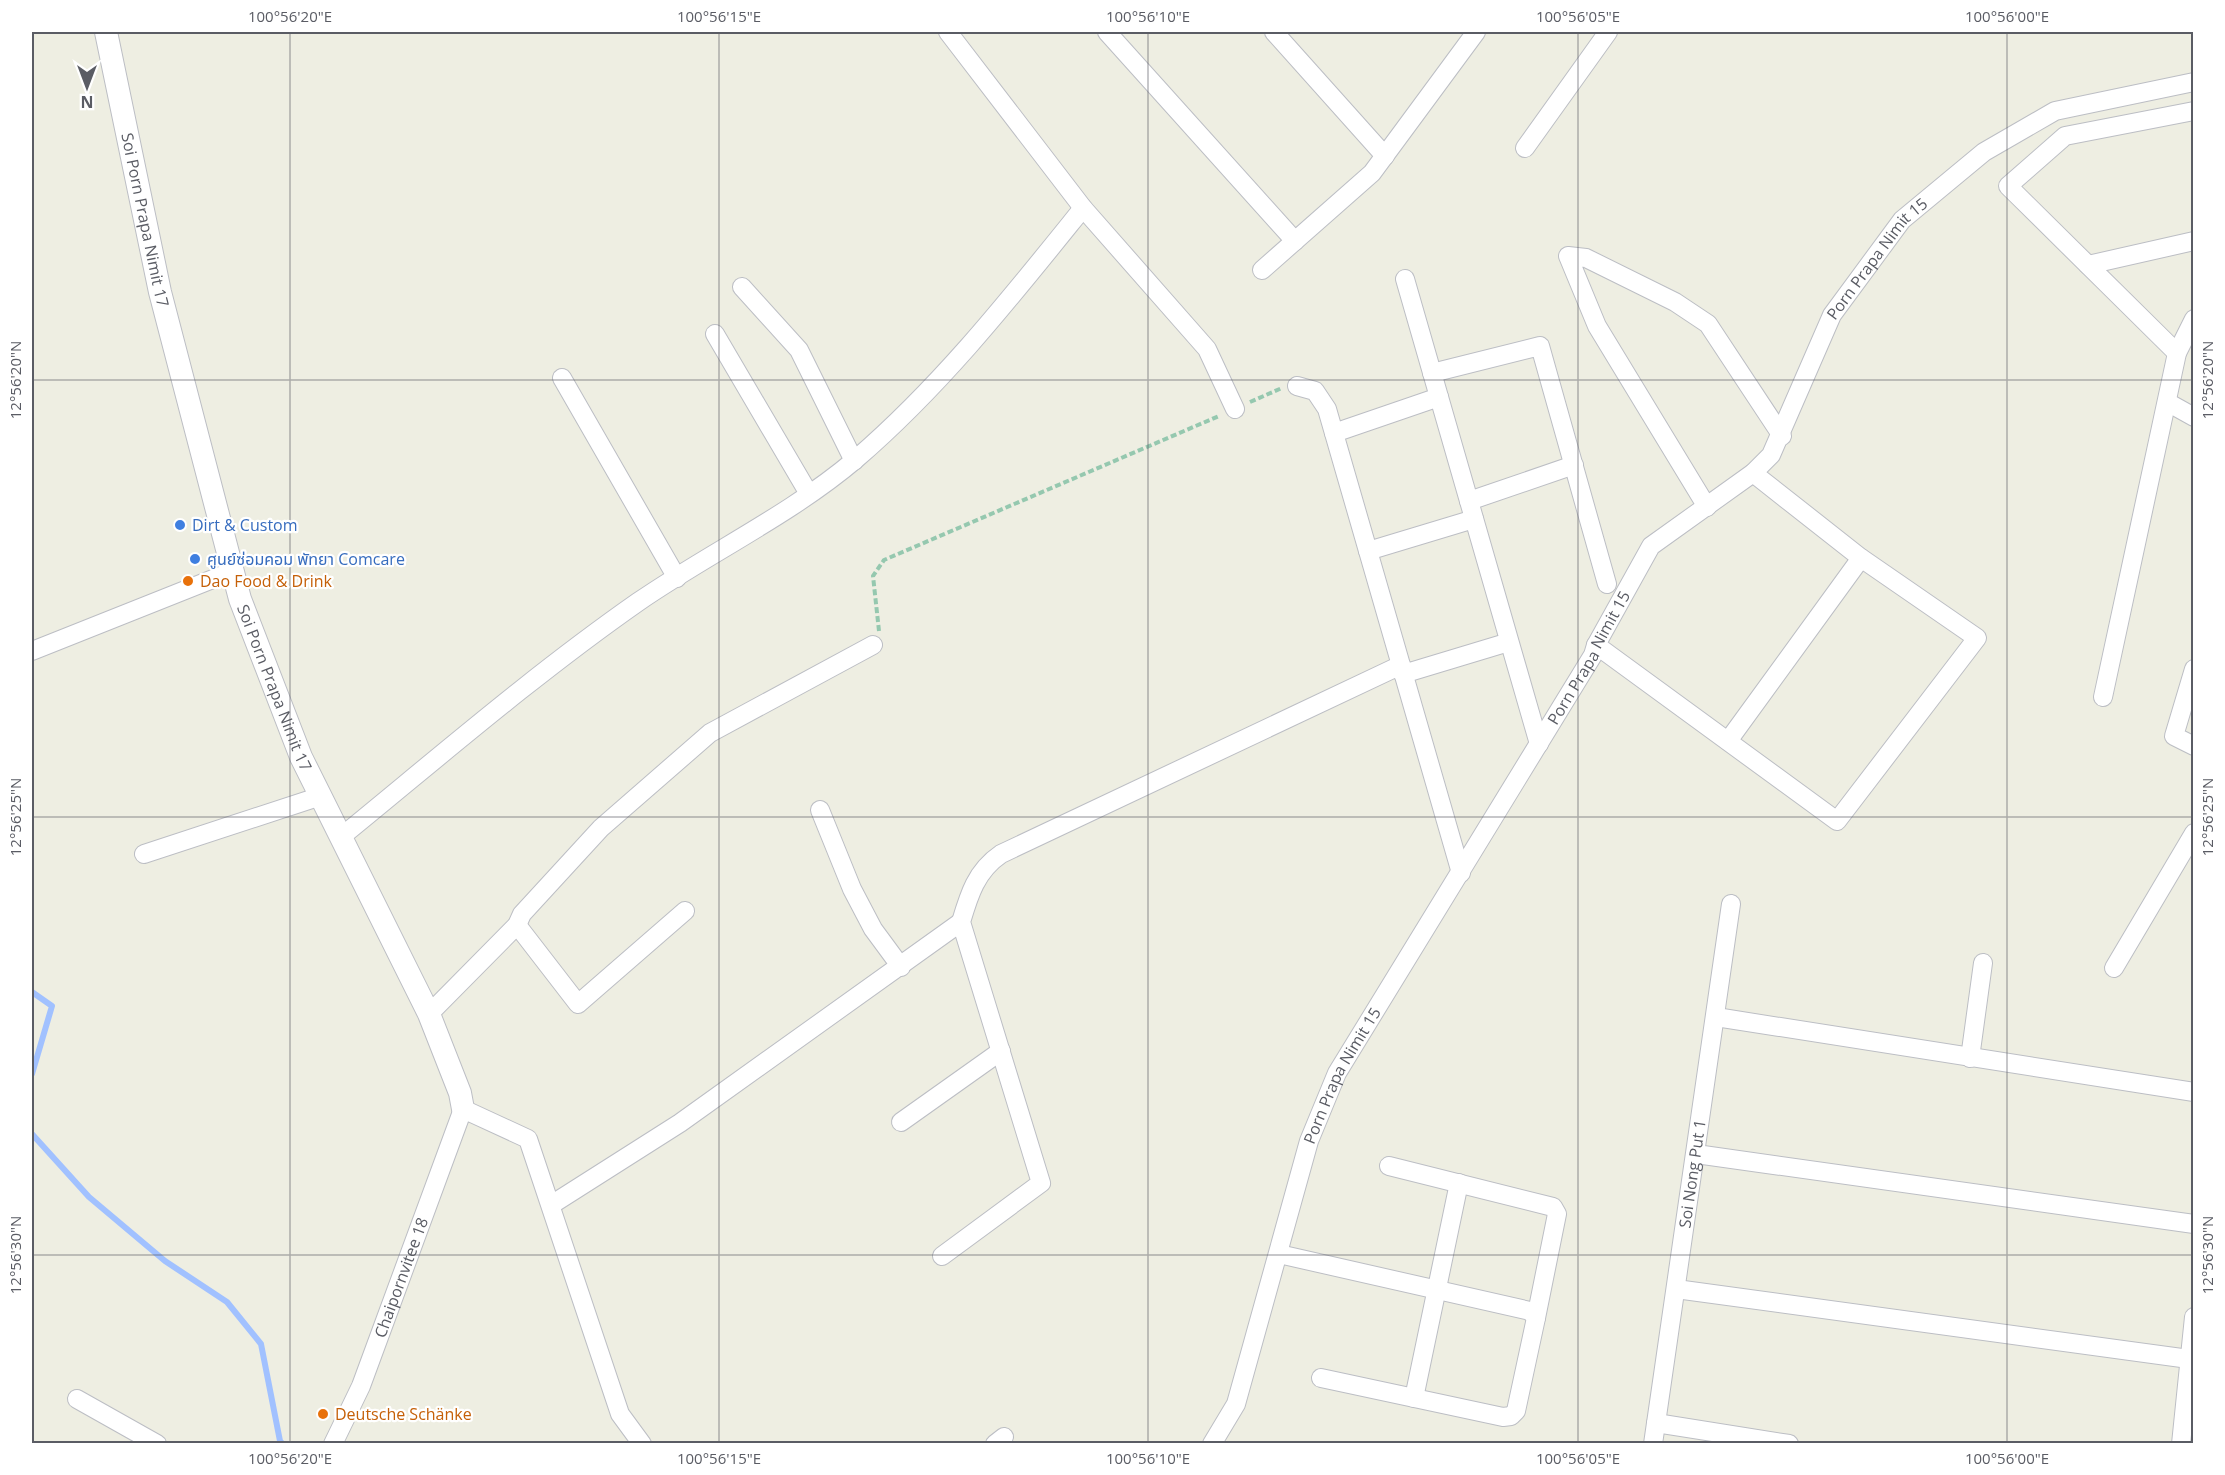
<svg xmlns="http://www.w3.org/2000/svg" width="2225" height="1475" font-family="'Open Sans','Noto Sans Thai',sans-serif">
<rect width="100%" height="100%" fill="#eeeee2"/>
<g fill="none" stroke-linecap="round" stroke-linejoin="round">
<!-- stream -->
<path stroke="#a1c1ff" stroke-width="6" d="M32 992 52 1006 32 1074
M32 1134 89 1197 165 1261 227 1302 261 1344 280 1441 283 1444"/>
<defs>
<g id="minor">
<path d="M948 32 1083 208 1207 349 1235 409"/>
<path d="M1107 32 1295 241"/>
<path d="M1274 32 1385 156"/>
<path d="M1525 148 1608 32"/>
<path d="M2088 265 2194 241"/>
<path d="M1262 270 1372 173 1476 32"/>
<path d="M1405 279 1539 744"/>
<path d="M742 287 799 350 854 461"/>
<path d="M715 334 809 494"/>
<path d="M2177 353 2008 186 2065 136 2194 111"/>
<path d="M1432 373 1540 346 1607 584"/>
<path d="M562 378 677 578"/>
<path d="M1297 386 1315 391 1327 409 1461 873"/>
<path d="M2167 402 2194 417"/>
<path d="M1334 433 1439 397"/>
<path d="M1469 501 1574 465"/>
<path d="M1707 507 1597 326 1568 256 1586 258 1675 302 1708 324 1782 436"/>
<path d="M1368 551 1474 519"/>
<path d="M1596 645 1837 821 1977 638 1861 558 1753 473"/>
<path d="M32 651 233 571"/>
<path d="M2194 669 2174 736 2194 746"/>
<path d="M1403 674 1509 642"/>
<path d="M2103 697 2177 353 2194 319"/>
<path d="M1728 741 1861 558"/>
<path d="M820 810 852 889 873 929 901 967"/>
<path d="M341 837C439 757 535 674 638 602 709 553 790 515 856 459 942 385 1012 296 1083 208"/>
<path d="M144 854 321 796"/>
<path d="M517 925 578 1004 685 911"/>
<path d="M2114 968 2194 833"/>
<path d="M429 1014 517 925 522 914 601 828 710 733 873 645"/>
<path d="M1716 1017 2194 1092"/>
<path d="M1970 1058 1983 963"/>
<path d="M901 1122 1001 1051"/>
<path d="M1696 1154 2194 1224"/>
<path d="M1389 1166 1553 1207 1557 1214 1536 1318"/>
<path d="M551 1205 680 1123 961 922"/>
<path d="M1279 1254 1530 1311 1536 1318 1516 1411 1511 1416 1503 1417 1321 1378"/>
<path d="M942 1256 1041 1183 961 922C969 895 976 871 1001 854L1401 665"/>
<path d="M1676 1289 2189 1359"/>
<path d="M1414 1398 1459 1183"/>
<path d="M77 1399 157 1444"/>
<path d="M1656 1423 1789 1444"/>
<path id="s1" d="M333 1444 361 1386 463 1109 528 1139 620 1414 642 1444"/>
<path d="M995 1444 1004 1437"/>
<path id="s2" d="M1212 1444 1236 1404 1309 1141 1337 1073 1593 655 1596 645 1651 546 1753 473 1771 455 1832 315 1902 220 1984 152 2055 111 2194 82"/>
<path id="s3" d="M1653 1444 1731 904"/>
<path d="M2181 1444 2194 1317"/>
</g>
<g id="tertiary">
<path id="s4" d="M106 32 160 292 240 599 301 757 429 1014 460 1093 463 1109"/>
</g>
</defs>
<!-- minor casing -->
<use href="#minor" stroke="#bcbec4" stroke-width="20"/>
<!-- tertiary casing -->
<use href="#tertiary" stroke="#bcbec4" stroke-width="24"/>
<!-- path -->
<path stroke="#95c8af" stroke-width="4" stroke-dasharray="6 3" stroke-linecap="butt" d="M1250 402 1282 388
M879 631 873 576 884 560 1219 416"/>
<!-- minor -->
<use href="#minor" stroke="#fff" stroke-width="18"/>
<!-- tertiary -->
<use href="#tertiary" stroke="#fff" stroke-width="22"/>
</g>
<!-- ticks -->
<path fill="none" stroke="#5a5c64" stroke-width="1.5" stroke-opacity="0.45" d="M290 32V1444M719 32V1444M1148 32V1444M1578 32V1444M2007 32V1444M32 380H2194M32 817H2194M32 1255H2194"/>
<!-- markers -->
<g fill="#3f7fe0" stroke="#fff" stroke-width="2">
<circle cx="180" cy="525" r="6"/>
<circle cx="195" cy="559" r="6"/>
</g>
<g fill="#e8710a" stroke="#fff" stroke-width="2">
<circle cx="188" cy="581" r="6"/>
<circle cx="323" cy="1414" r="6"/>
</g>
<g text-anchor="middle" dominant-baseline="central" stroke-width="4.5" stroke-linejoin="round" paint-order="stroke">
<!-- street labels -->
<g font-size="16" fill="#5a5c64" stroke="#fff">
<text stroke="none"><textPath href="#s4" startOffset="192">Soi Porn Prapa Nimit 17</textPath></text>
<text stroke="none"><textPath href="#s2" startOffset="1383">Porn Prapa Nimit 15</textPath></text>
<text stroke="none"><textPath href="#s2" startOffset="879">Porn Prapa Nimit 15</textPath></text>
<text stroke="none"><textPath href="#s4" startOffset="678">Soi Porn Prapa Nimit 17</textPath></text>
<text stroke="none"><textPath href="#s2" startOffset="393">Porn Prapa Nimit 15</textPath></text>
<text stroke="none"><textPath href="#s3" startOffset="273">Soi Nong Put 1</textPath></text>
<text stroke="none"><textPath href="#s1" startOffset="180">Chaipornvitee 18</textPath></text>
</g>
<!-- shop labels -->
<g font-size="16" fill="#366cbe" stroke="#fff" text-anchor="start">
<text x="192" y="525">Dirt &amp; Custom</text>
<text x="207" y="559">ศูนย์ซ่อมคอม พัทยา Comcare</text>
</g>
<!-- food labels -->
<g font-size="16" fill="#c56008" stroke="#fff" text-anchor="start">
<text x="200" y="581">Dao Food &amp; Drink</text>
<text x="335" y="1414">Deutsche Schänke</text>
</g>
</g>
<!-- border -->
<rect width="2225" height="1475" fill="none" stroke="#ffffff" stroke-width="66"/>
<!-- north arrow -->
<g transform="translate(87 87) rotate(180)" stroke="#ffffff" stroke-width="4.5" paint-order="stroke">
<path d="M0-4.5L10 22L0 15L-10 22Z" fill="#5a5c64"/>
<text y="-9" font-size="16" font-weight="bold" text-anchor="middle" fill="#5a5c64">N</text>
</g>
<rect x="33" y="33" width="2159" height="1409" fill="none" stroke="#5a5c64" stroke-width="2"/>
<g font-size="15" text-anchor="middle" fill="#5a5c64">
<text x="290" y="22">100°56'20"E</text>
<text x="719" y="22">100°56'15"E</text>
<text x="1148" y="22">100°56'10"E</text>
<text x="1578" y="22">100°56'05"E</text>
<text x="2007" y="22">100°56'00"E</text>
<text transform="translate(2208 380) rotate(-90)" y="5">12°56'20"N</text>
<text transform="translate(16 380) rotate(-90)" y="5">12°56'20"N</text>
<text transform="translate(2208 817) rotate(-90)" y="5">12°56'25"N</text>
<text transform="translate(16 817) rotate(-90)" y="5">12°56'25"N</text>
<text transform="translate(2208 1255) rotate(-90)" y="5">12°56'30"N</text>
<text transform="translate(16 1255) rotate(-90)" y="5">12°56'30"N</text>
<text x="290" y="1464">100°56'20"E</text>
<text x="719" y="1464">100°56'15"E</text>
<text x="1148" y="1464">100°56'10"E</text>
<text x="1578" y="1464">100°56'05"E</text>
<text x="2007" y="1464">100°56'00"E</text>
</g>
</svg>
